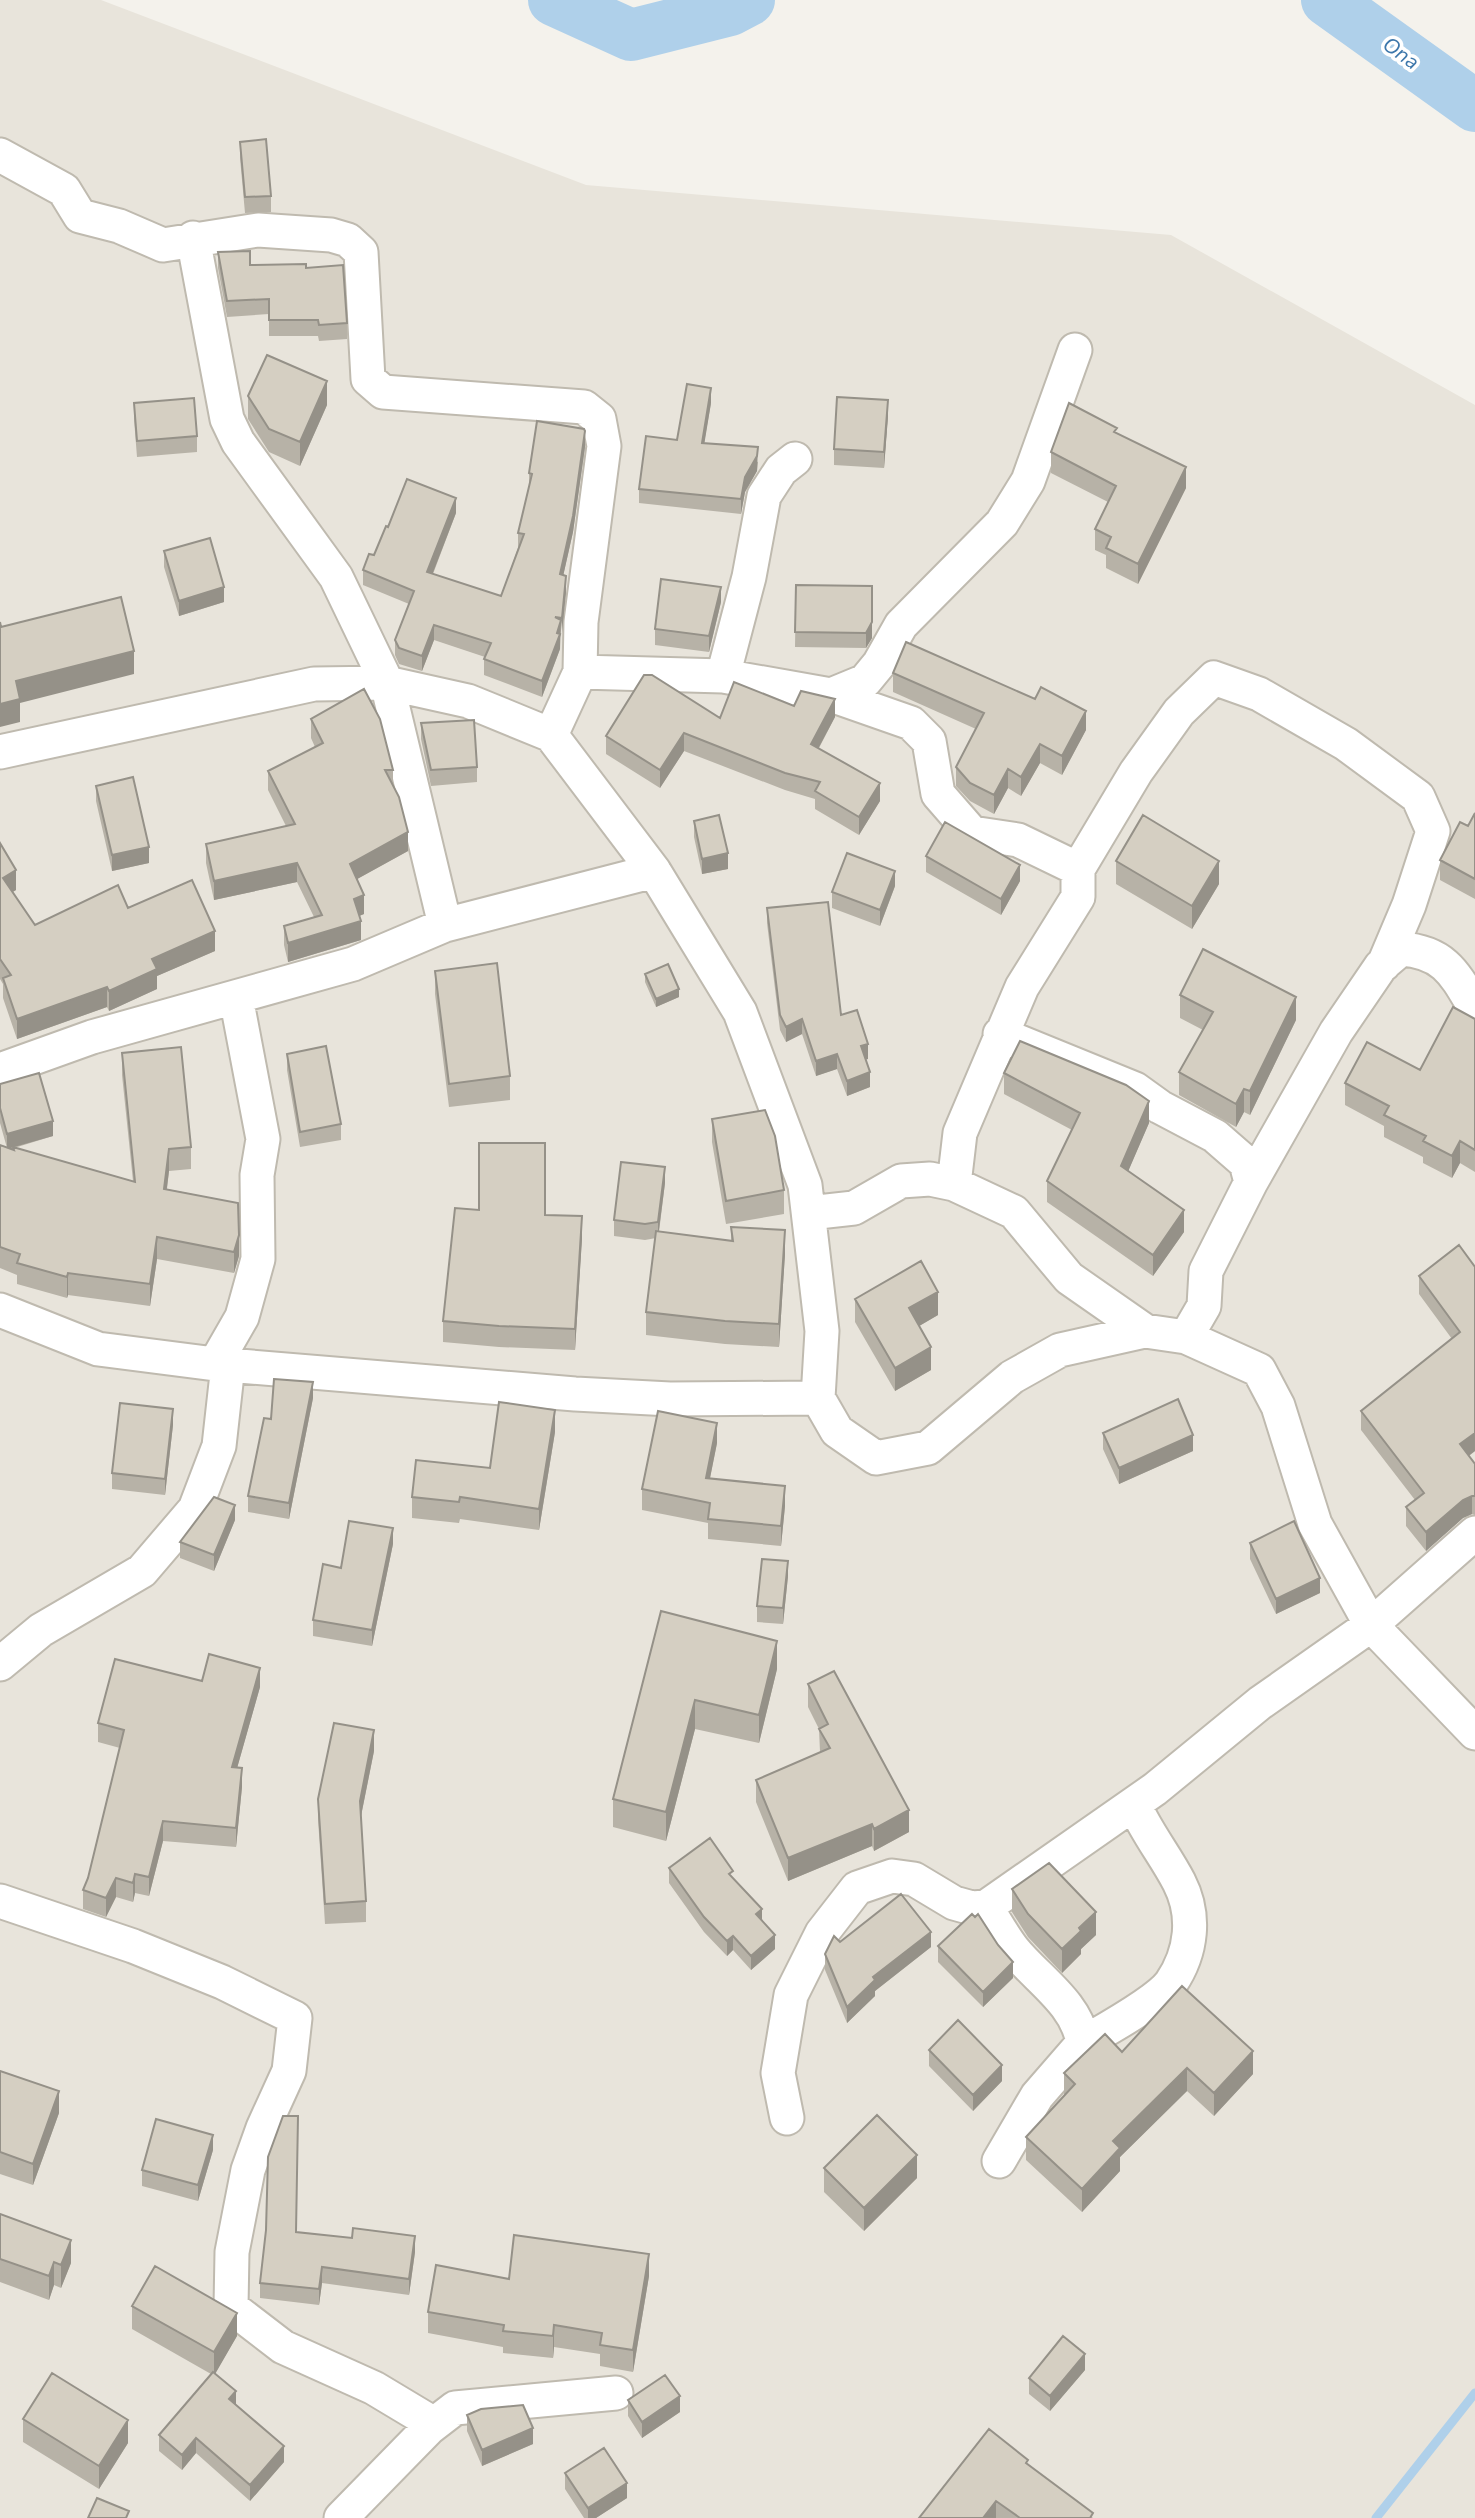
<svg xmlns="http://www.w3.org/2000/svg" width="1475" height="2518" font-family="'Nunito Sans',sans-serif">
<rect width="100%" height="100%" fill="#f4f2ec"/>
<!-- residential -->
<path fill="#e8e4db" d="M0 0H101L586 185 1171 235 1475 405V2518H0Z"/>
<g fill="none" stroke-linecap="round" stroke-linejoin="round">
<!-- stream -->
<path stroke="#afd0ea" stroke-width="9" d="M1376 2518 1475 2393"/>
<!-- river -->
<path stroke="#afd0ea" stroke-width="52" d="M554 0 631 35 730 10 749 0
M1327 0 1475 106"/>
<defs>
<path id="minor" d="M0 155 64 190 80 216 119 226 163 245 258 230 331 235 348 240 361 252 368 379 383 392 584 407 599 419 604 446 581 622 580 672 551 735
M193 238 227 419 238 442 336 577 387 683 445 925
M580 672 723 676 831 695 911 723 929 741 938 794 972 833 1018 840 1078 869
M723 676 749 577 764 496 781 470 795 459
M831 695 865 681 879 664 901 625 1002 523 1028 481 1075 350
M0 752 314 684 387 683 468 701 551 735 654 871 740 1012 805 1185 822 1331 818 1398 837 1431 876 1458 928 1448 1012 1377 1060 1350 1145 1331 1186 1337 1259 1370 1278 1406 1315 1524 1371 1625 1475 1733
M1000 1034 1135 1089 1160 1107 1215 1136 1246 1163 1251 1182
M0 1070 92 1037 353 964 445 925 654 871
M954 1184 960 1133 1022 987 1078 897V869L1136 772 1179 712 1214 678 1259 694 1346 744 1418 797 1433 831 1409 905 1384 964
M809 1213 854 1208 901 1181 930 1179 954 1184 1014 1212 1069 1278 1145 1331
M0 1310 98 1349 215 1364 575 1394 670 1399 818 1398
M1186 1337 1204 1306 1206 1271 1251 1182 1336 1032 1381 966 1401 949C1445 952 1455 974 1475 1008
M215 1364 242 1317 258 1259 257 1175 263 1139 236 997
M0 1664 41 1630 142 1571 195 1509 219 1446 228 1365
M0 1901 133 1946 222 1982 295 2018 289 2071 263 2128 248 2170 232 2252 231 2307 283 2347 374 2388 434 2424
M986 1907C995 1921 1003 1936 1013 1949 1037 1979 1077 2003 1083 2043L1037 2096 999 2161
M1083 2043C1105 2030 1157 2002 1171 1983 1192 1952 1196 1915 1179 1882 1165 1855 1146 1832 1134 1804
M787 2118 778 2073 791 1995 822 1933 857 1888 892 1876 914 1879 954 1903 972 1908 986 1907 1155 1789 1260 1703 1371 1625 1475 1533
M341 2518 429 2428 455 2408 616 2393"/>
</defs>
<!-- minor casing -->
<use href="#minor" stroke="#bfbaaf" stroke-width="37"/>
<!-- minor -->
<use href="#minor" stroke="#fff" stroke-width="33"/>
</g>
<!-- wall -->
<path fill="#b7b2a7" d="M240 142 271 196V212L245 213 240 158Z
M218 252 250 265 306 268 347 323V339L319 341 318 336H269V314L227 317 218 268Z
M248 396 327 405 300 466 269 452 248 419Z
M134 403 197 436V452L137 457 134 419Z
M711 403 704 443 758 462 757 471 745 492 741 514 639 503V489L677 440Z
M888 416 884 468 834 465V449Z
M1117 434 1186 488 1138 584 1106 568V555L1095 550V529L1108 502 1051 473V452Z
M585 447 573 532 563 576 566 592 560 638V649L542 697 484 675V659L485 657 434 640 422 671 399 664 395 655V640L409 604 363 585V570L374 555 388 527 456 513 433 574 501 596 518 548V533L529 488V473Z
M164 551 224 602 179 616 164 567Z
M796 585 872 586V638L866 648 795 647Z
M721 602 709 652 655 645V629Z
M893 673 1086 730 1062 775 1040 763 1021 796 1008 788 994 814 970 801 956 786V767L976 729 893 692Z
M794 706 835 717 819 748 880 801 859 835 815 809V799L785 790 684 751 660 788 606 754V736Z
M311 719 393 770V785L408 851 357 879 364 914 359 916 361 940 288 962 284 945V926L314 917 297 882 214 900 206 863V844L286 826 268 790V771L315 747 311 738Z
M421 723 477 767V782L431 786 421 739Z
M96 786 149 863 112 871 96 801Z
M1475 813V899L1440 880V860L1468 826Z
M694 821 728 869 702 874 694 837Z
M0 843 16 890 12 892 35 925 128 908 215 951 157 976V989L109 1011 107 1007 17 1039 3 998V984L0 979Z
M926 856 1020 881 1001 915 926 872Z
M1116 861 1219 884 1192 929 1116 884Z
M895 886 880 926 832 908V892Z
M767 908 841 1015 868 1059H866L870 1087 847 1096 837 1069 816 1076 802 1034 786 1042 780 1030 767 923Z
M435 971 510 1076V1100L449 1107 435 994Z
M645 974 679 997 656 1007 645 982Z
M1180 995 1296 1020 1250 1115 1244 1112 1236 1127 1179 1095V1072L1203 1030 1180 1018Z
M1475 1019V1172L1460 1163 1452 1178 1423 1163V1157L1384 1137V1126L1345 1105V1083L1420 1070Z
M122 1053 191 1147V1169L169 1171 167 1189 238 1203 239 1256 234 1273 157 1259 150 1306 68 1295 67 1298 17 1284V1275L0 1268V1145L7 1148 0 1123V1084L53 1136 14 1148 133 1181 122 1075Z
M287 1054 341 1124V1140L300 1147 287 1070Z
M1004 1073 1149 1123 1128 1171 1184 1232 1153 1276 1047 1202V1181L1072 1130 1004 1094Z
M712 1119 784 1190V1214L726 1224 712 1142Z
M665 1183 659 1232 731 1241V1227L785 1254 779 1347 725 1344 646 1335V1312L656 1238 645 1240 614 1236V1220Z
M582 1238 575 1350 499 1347 443 1342V1321Z
M1475 1267V1451L1469 1456 1475 1464V1515L1472 1514 1463 1518 1426 1551 1406 1526V1507L1415 1500 1361 1430V1411L1452 1339 1419 1294V1276Z
M855 1299 938 1315 919 1326 931 1370 895 1391 855 1322Z
M313 1398 289 1519 248 1512V1496L271 1419Z
M173 1425 165 1495 112 1489V1473Z
M555 1432 539 1530 460 1519 459 1523 412 1518V1497L490 1468Z
M1103 1433 1193 1451 1119 1484 1103 1449Z
M717 1443 710 1478 785 1506 781 1546 708 1539V1523L642 1510V1489Z
M235 1520 214 1571 180 1558V1542Z
M1250 1543 1320 1593 1276 1614 1250 1559Z
M393 1544 372 1646 313 1636V1620L341 1568Z
M788 1576 783 1624 757 1622V1606Z
M661 1611 777 1669 759 1743 695 1729 666 1841 613 1827V1799Z
M202 1681 260 1687 237 1768 242 1787 236 1847 163 1841 149 1896 135 1893 133 1902 116 1897 106 1917 83 1909V1890L88 1878 120 1748 98 1742V1723Z
M808 1684 909 1832 874 1851 872 1846 788 1881 756 1802V1780L820 1752 819 1729 808 1707Z
M374 1751 361 1816 366 1901V1922L325 1924 318 1819V1799Z
M669 1868 733 1879 762 1920 775 1949 751 1970 733 1950 727 1956 704 1932 669 1883Z
M1012 1889 1096 1935 1081 1949V1954L1062 1973 1028 1937 1012 1912Z
M840 1942 931 1947 875 1991V1996L847 2023 825 1970V1954Z
M938 1946 1013 1978 983 2007 938 1962Z
M929 2050 1002 2081 973 2111 929 2066Z
M1122 2052 1253 2074 1214 2116 1187 2091 1120 2157V2171L1082 2212 1026 2160V2137L1064 2096V2073Z
M0 2071 59 2113 33 2185 0 2174Z
M213 2150 198 2201 142 2186V2170Z
M824 2168 917 2178 864 2231 824 2192Z
M0 2214 71 2263 61 2288 54 2285 49 2300 0 2282Z
M296 2232 415 2252 409 2295 322 2283 319 2305 260 2298V2283Z
M649 2276 633 2372 600 2366V2354L554 2347 553 2358 503 2353V2347L428 2333V2312L509 2279Z
M132 2306 237 2336 215 2373 236 2405 284 2462 250 2501 196 2453 182 2470 159 2451V2435L211 2374 132 2329Z
M1085 2370 1050 2411 1029 2394V2378Z
M628 2400 680 2412 642 2438 628 2416Z
M467 2415 533 2444 482 2466 467 2431Z
M23 2419 128 2443 99 2489 23 2442Z
M1028 2465 1093 2518H919Z
M565 2473 627 2498 596 2518H584L565 2489Z"/>
<!-- shaded-wall -->
<path fill="#959188" d="M327 381V405L300 466V442Z
M711 388V403L702 458V443Z
M888 400V416L884 468V452Z
M585 431V447L573 532 560 590V574Z
M758 447 757 471 745 492 741 514V499L745 477Z
M1186 467V488L1138 584V564Z
M456 498V513L427 588V572Z
M566 576V592L562 633V618Z
M872 586V638L866 648V633Z
M224 587V602L179 616V601Z
M721 587V602L709 652V636Z
M561 620 560 649 542 697V681Z
M434 625V640L422 671V656Z
M134 651V674L20 703V722L0 727V704L16 681Z
M835 699V717L811 762V744Z
M1086 711V730L1062 775V756Z
M684 733V751L660 788V770Z
M1040 744V763L1021 796V777Z
M1008 769V788L994 814V795Z
M880 783V801L859 835V817Z
M408 832V851L350 883V864Z
M149 847V863L112 871V855Z
M728 853V869L702 874V859Z
M1219 861V884L1192 929V906Z
M297 863V882L214 900V881Z
M1020 865V881L1001 915V899Z
M16 870V890L3 898V878Z
M895 871V886L880 926V910Z
M364 895V914L354 918V899Z
M361 921V940L288 962V943Z
M215 931V951L157 976V989L109 1011V991L152 959Z
M107 987V1007L17 1039V1019Z
M679 989V997L656 1007V999Z
M1296 997V1020L1250 1115V1091Z
M802 1019V1034L786 1042V1027Z
M868 1044V1059L861 1061V1046Z
M837 1054V1069L816 1076V1061Z
M870 1072V1087L847 1096V1081Z
M1244 1089V1112L1236 1127V1104Z
M1149 1101V1123L1121 1188V1166Z
M53 1121V1136L7 1149V1134Z
M1460 1141V1163L1452 1178V1156Z
M169 1149V1171L164 1210V1189Z
M665 1167V1183L658 1237V1222Z
M1184 1210V1232L1153 1276V1255Z
M582 1216V1238L575 1350V1329Z
M785 1230V1254L779 1347V1324Z
M239 1235V1256L234 1273V1252Z
M157 1237V1259L150 1306V1284Z
M68 1273V1295L67 1298V1277Z
M938 1292V1315L909 1332V1308Z
M931 1347V1370L895 1391V1368Z
M313 1382V1398L289 1519V1503Z
M173 1409V1425L165 1495V1479Z
M555 1410V1432L539 1530V1509Z
M717 1423V1443L706 1498V1478Z
M1475 1433V1451L1460 1462V1444Z
M1193 1435V1451L1119 1484V1468Z
M785 1486V1506L781 1546V1526Z
M1472 1496V1514L1463 1518 1426 1551V1532L1463 1500Z
M235 1505V1520L214 1571V1555Z
M393 1528V1544L372 1646V1630Z
M788 1561V1576L783 1624V1608Z
M1320 1578V1593L1276 1614V1599Z
M777 1641V1669L759 1743V1715Z
M260 1668V1687L232 1786V1767Z
M695 1700V1729L666 1841V1812Z
M374 1730V1751L360 1821V1801Z
M242 1768V1787L236 1847V1828Z
M909 1810V1832L874 1851V1829Z
M163 1821V1841L149 1896V1877Z
M872 1824V1846L788 1881V1858Z
M135 1874V1893L133 1902V1883Z
M116 1878V1897L106 1917V1898Z
M762 1909V1924L756 1914Z
M1096 1912V1935L1081 1949V1954L1062 1973V1949L1079 1928Z
M931 1932V1947L875 1991V1996L847 2023V2007L873 1977Z
M775 1935V1949L751 1970V1956Z
M733 1936V1950L727 1956V1941Z
M1013 1962V1978L983 2007V1992Z
M1253 2051V2074L1214 2116V2093Z
M1002 2065V2081L973 2111V2095Z
M1187 2068V2091L1120 2157V2171L1082 2212V2189L1113 2141Z
M59 2091V2113L33 2185V2164Z
M213 2135V2150L198 2201V2185Z
M917 2155V2178L864 2231V2208Z
M415 2236V2252L409 2295V2279Z
M71 2240V2263L61 2288V2265Z
M649 2254V2276L633 2372V2350Z
M54 2262V2285L49 2300V2276Z
M322 2267V2283L319 2305V2289Z
M237 2313V2336L214 2376V2352Z
M554 2325V2347L553 2358V2336Z
M1085 2354V2370L1050 2411V2396Z
M236 2391V2407L229 2399Z
M680 2396V2412L642 2438V2422Z
M128 2420V2443L99 2489V2466Z
M533 2428V2444L482 2466V2450Z
M196 2438V2453L182 2470V2455Z
M284 2446V2462L250 2501V2485Z
M627 2483V2498L596 2518H588V2508Z
M996 2501V2518H983Z"/>
<!-- building -->
<path fill="#d5cfc2" stroke="#959188" stroke-width="2" d="M266 139 271 196 245 197 240 142Z
M250 251V265L306 264V268L343 265 347 323 319 325 318 320H269V299L227 301 218 252Z
M267 355 327 381 300 442 269 429 248 396Z
M687 384 711 388 702 443 758 447 757 456 745 477 741 499 639 489 646 436 677 440Z
M837 397 888 400 884 452 834 449Z
M194 398 197 436 137 441 134 403Z
M1069 403 1117 428 1114 432 1186 467 1138 564 1106 548 1111 537 1095 529 1116 486 1051 452Z
M537 421 584 429 585 431 573 516 560 574 566 576 562 618 555 617 561 620 557 633 560 634 542 681 484 659 491 643 434 625 422 656 399 648 395 640 414 591 363 570 369 554 374 555 386 526 388 527 407 479 456 498 427 572 501 596 524 534 518 533 532 474 529 473Z
M210 538 224 587 179 601 164 551Z
M661 579 721 587 709 636 655 629Z
M796 585 872 586V622L866 633 795 632Z
M121 597 134 651 16 681 20 699 0 704V622L1 627Z
M906 642 1035 699 1041 687 1086 711 1062 756 1040 744 1021 777 1008 769 994 795 970 783 956 767 984 713 893 673Z
M644 675H652L720 718 734 682 794 706 801 691 835 699 811 744 880 783 859 817 815 791 820 782 785 773 684 733 660 770 606 736Z
M364 689 380 719 393 770H385L399 797 408 832 350 864 364 895 354 899 361 921 288 943 284 926 322 915 297 863 214 881 206 844 295 824 268 771 323 743 311 719Z
M474 720 477 767 431 770 421 723Z
M133 777 149 847 112 855 96 786Z
M1475 813V879L1440 860 1460 822 1468 826Z
M719 815 728 853 702 859 694 821Z
M1143 815 1219 861 1192 906 1116 861Z
M945 822 1020 865 1001 899 926 856Z
M0 843 16 870 3 878 35 925 118 885 128 908 192 880 215 931 152 959 157 969 109 991 107 987 17 1019 3 978 11 975 0 959Z
M847 853 895 871 880 910 832 892Z
M828 902 841 1015 857 1010 868 1044 861 1046 870 1072 847 1081 837 1054 816 1061 802 1019 786 1027 780 1015 767 908Z
M1203 949 1296 997 1250 1091 1244 1089 1236 1104 1179 1072 1213 1012 1180 995Z
M497 963 510 1076 449 1084 435 971Z
M668 964 679 989 656 999 645 974Z
M1453 1007 1475 1019V1150L1460 1141 1452 1156 1423 1141 1426 1136 1384 1115 1389 1106 1345 1083 1367 1042 1420 1070Z
M1020 1041 1126 1085 1149 1101 1121 1166 1184 1210 1153 1255 1047 1181 1080 1113 1004 1073Z
M326 1046 341 1124 300 1132 287 1054Z
M181 1047 191 1147 169 1149 164 1189 238 1203 239 1235 234 1252 157 1237 150 1284 68 1273 67 1277 17 1263 20 1254 0 1247V1145L14 1150 13 1147 135 1182 122 1053Z
M39 1073 53 1121 7 1134 0 1108V1084Z
M765 1110 775 1136 784 1190 726 1201 712 1119Z
M479 1143H545V1215L582 1216 575 1329 499 1326 443 1321 455 1208 479 1210Z
M621 1162 665 1167 658 1222 645 1224 614 1220Z
M731 1227 785 1230 779 1324 725 1321 646 1312 656 1231 733 1241Z
M1459 1245 1475 1267V1433L1460 1444 1475 1464V1496H1472L1463 1500 1426 1532 1406 1507 1424 1493 1361 1411 1460 1332 1419 1276Z
M921 1261 938 1292 909 1308 931 1347 895 1368 855 1299Z
M274 1379 313 1382 289 1503 248 1496 264 1418 271 1419Z
M1178 1399 1193 1435 1119 1468 1103 1433Z
M499 1402 555 1410 539 1509 460 1497 459 1502 412 1497 416 1460 490 1468Z
M120 1403 173 1409 165 1479 112 1473Z
M658 1411 717 1423 706 1478 785 1486 781 1526 708 1519 710 1503 642 1489Z
M214 1497 235 1505 214 1555 180 1542Z
M349 1521 393 1528 372 1630 313 1620 323 1564 341 1568Z
M1294 1521 1320 1578 1276 1599 1250 1543Z
M762 1559 788 1561 783 1608 757 1606Z
M661 1611 777 1641 759 1715 695 1700 666 1812 613 1799Z
M209 1654 260 1668 232 1767 242 1768 236 1828 163 1821 149 1877 135 1874 133 1883 116 1878 106 1898 83 1890 88 1878 124 1730 98 1723 115 1659 202 1681Z
M834 1671 909 1810 874 1829 872 1824 788 1858 756 1780 830 1748 819 1729 828 1724 808 1684Z
M334 1723 374 1730 360 1801 366 1901 325 1904 318 1799Z
M710 1838 733 1871 729 1874 762 1909 756 1914 775 1935 751 1956 733 1936 727 1941 704 1917 669 1868Z
M1049 1863 1096 1912 1079 1928 1081 1931 1062 1949 1028 1914 1012 1889Z
M901 1894 931 1932 873 1977 875 1980 847 2007 825 1954 834 1936 840 1942Z
M972 1914 975 1917 978 1914 998 1945 1013 1962 983 1992 938 1946Z
M1182 1986 1253 2051 1214 2093 1187 2068 1113 2141 1120 2148 1082 2189 1026 2137 1075 2084 1064 2073 1105 2034 1122 2052Z
M958 2020 1002 2065 973 2095 929 2050Z
M0 2071 59 2091 33 2164 0 2152Z
M877 2115 917 2155 864 2208 824 2168Z
M283 2116H298L296 2232 352 2238 353 2228 415 2236 409 2279 322 2267 319 2289 260 2283 266 2230 268 2157Z
M156 2119 213 2135 198 2185 142 2170Z
M0 2214 71 2240 61 2265 54 2262 49 2276 0 2259Z
M514 2235 649 2254 633 2350 600 2345 602 2333 554 2325 553 2336 503 2331 504 2325 428 2312 436 2265 509 2279Z
M155 2266 237 2313 214 2352 132 2306Z
M1063 2336 1085 2354 1050 2396 1029 2378Z
M213 2372 236 2391 229 2399 284 2446 250 2485 196 2438 182 2455 159 2435Z
M52 2373 128 2420 99 2466 23 2419Z
M665 2375 680 2396 642 2422 628 2400Z
M523 2405 533 2428 482 2450 467 2415 481 2409Z
M989 2429 1028 2460 1026 2463 1093 2513 1090 2518H1020L996 2501 983 2518H919Z
M604 2448 627 2483 588 2508 565 2473Z
M97 2498 129 2511 126 2518H88Z"/>
<g text-anchor="middle" dominant-baseline="central" stroke-width="7" stroke-linejoin="round" paint-order="stroke">
<!-- water labels -->
<g font-size="21" font-style="italic" fill="#3d77ab" stroke="#fff">
<text transform="translate(1401 53) rotate(36)">Ona</text>
</g>
</g>
</svg>
